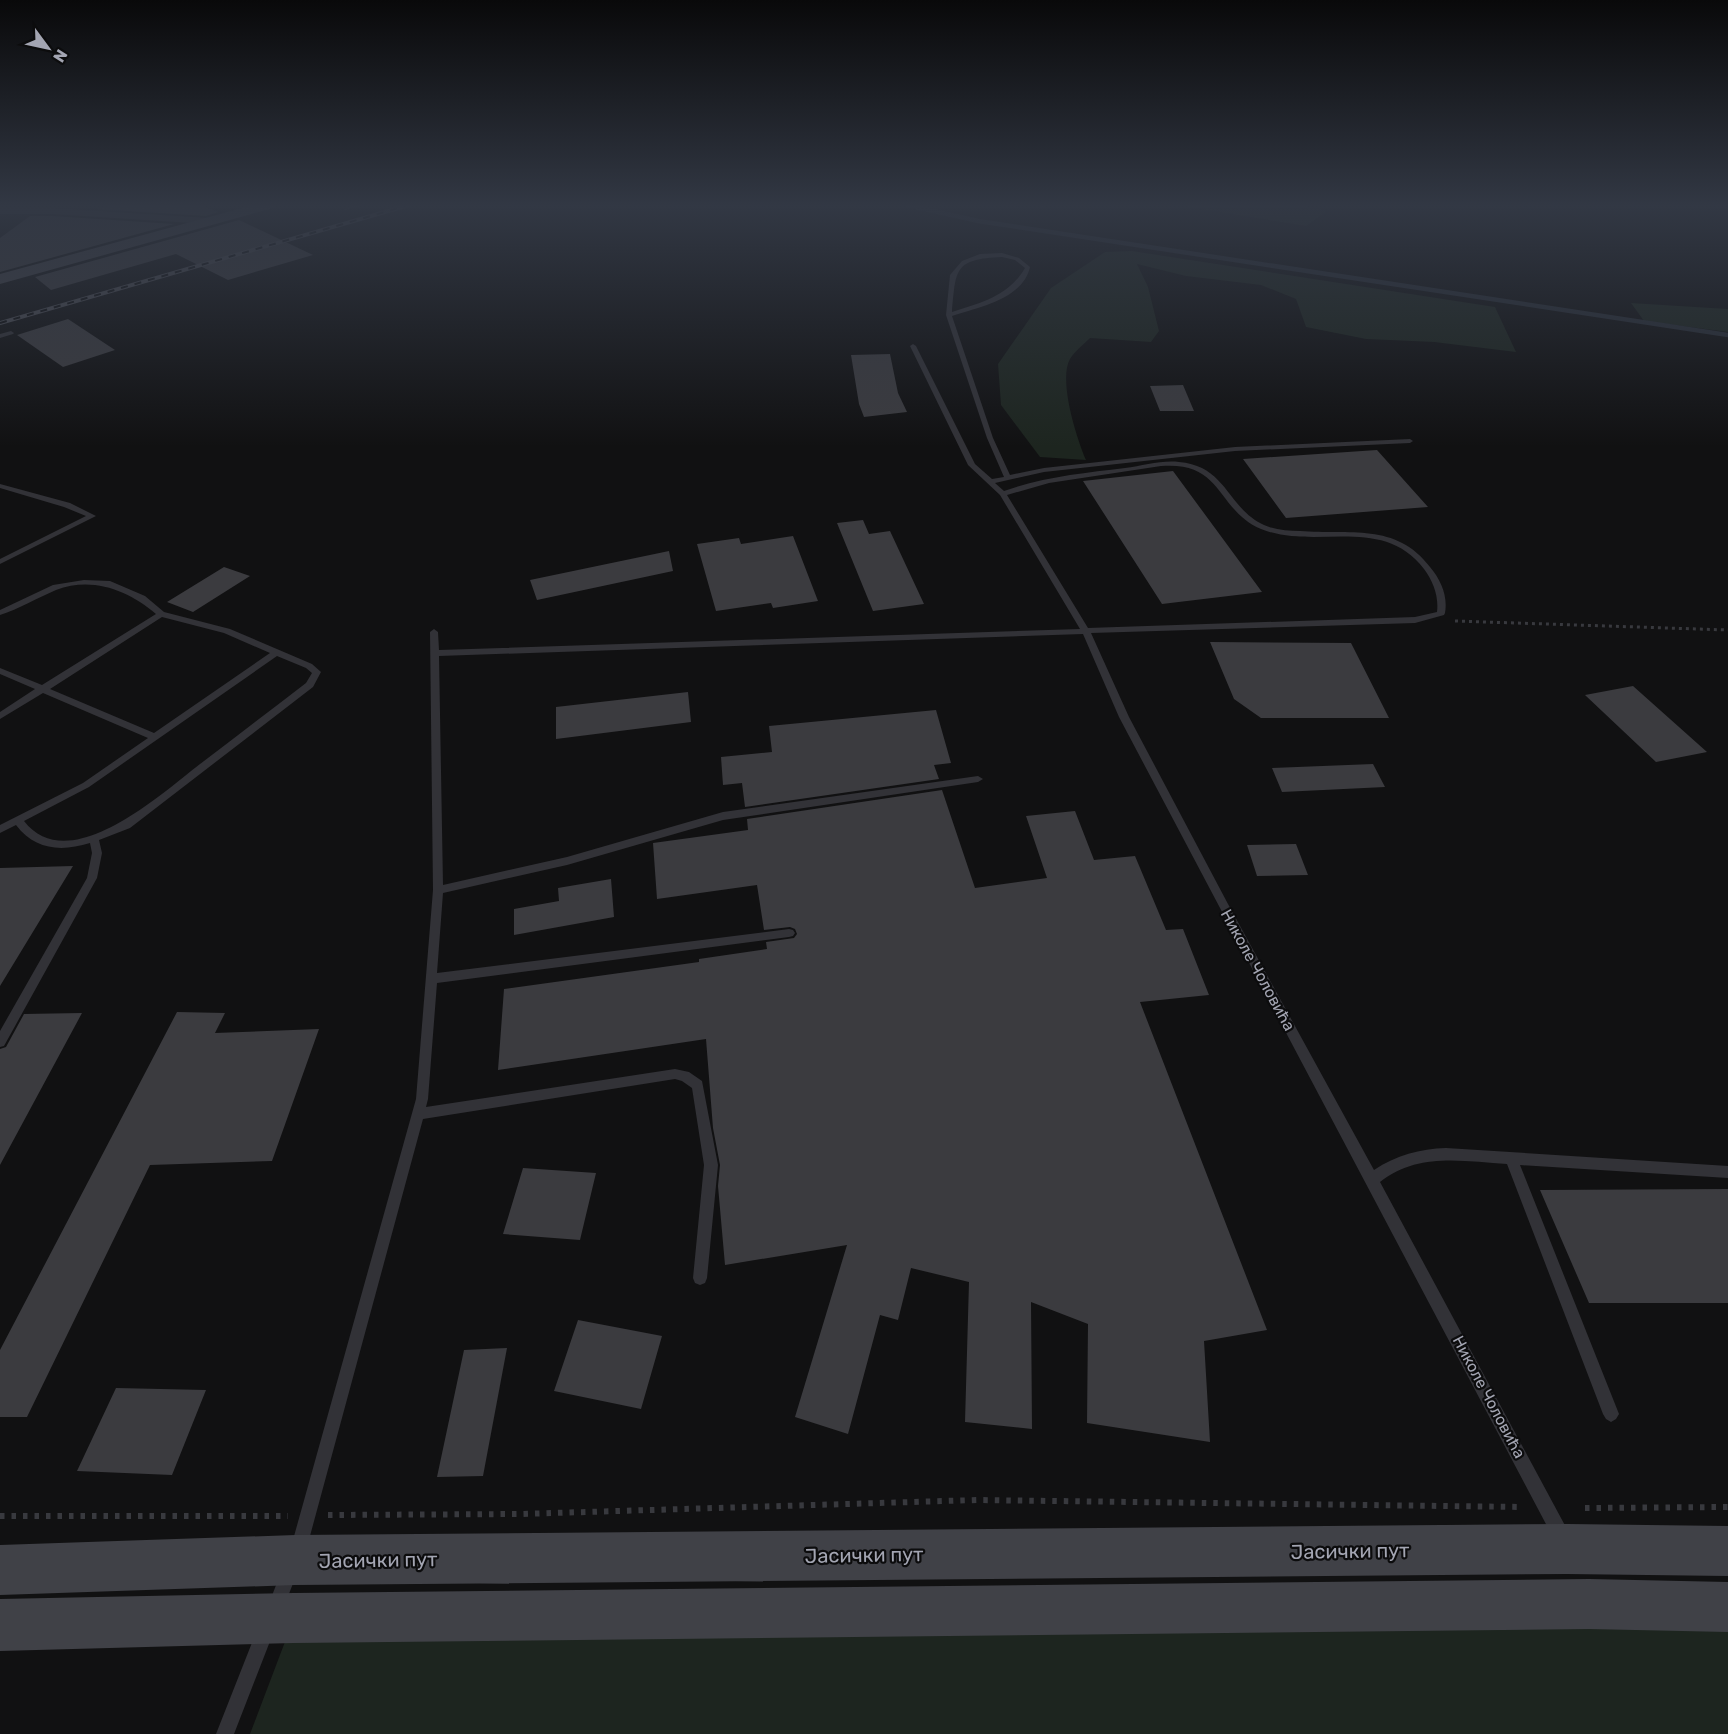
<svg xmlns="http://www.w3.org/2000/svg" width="1728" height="1734" font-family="Rubik,sans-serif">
<rect width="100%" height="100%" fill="#111112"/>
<!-- green -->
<path fill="#1d251f" d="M1177 205H1303L1327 211 1306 226Z
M1132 251 1495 307 1516 352 1434 342 1366 339 1306 327 1296 299 1261 285 1186 276 1137 264 1148 287 1159 331 1151 342 1090 338C1084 344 1075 351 1070 359 1058 380 1077 439 1086 460L1040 457 1001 405 998 364 1051 288 1105 252Z
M1631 303 1728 309V332L1644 321Z
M1728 1607V1734H250L294 1618Z"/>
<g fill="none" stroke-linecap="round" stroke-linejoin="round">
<!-- stream -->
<path stroke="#282d35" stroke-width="4.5" d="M907 205 978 221 1728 335"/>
</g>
<!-- building -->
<path fill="#3b3b3f" d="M115 205H199L219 212 206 216 95 209Z
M30 216H52L174 224 0 272V238Z
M239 220 313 255 228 280 176 254 51 290 35 277Z
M68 319 115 350 63 367 17 335Z
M890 354 898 393 907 412 864 417 859 404 851 355Z
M1183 385 1194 411H1160L1150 386Z
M1377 450 1428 507 1286 518 1243 459Z
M1173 471 1262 592 1162 604 1083 481Z
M863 520 869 534 890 531 924 604 873 611 837 523Z
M793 536 818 601 773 608 771 603 716 611 697 544 739 538 741 544Z
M669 551 673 571 537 600 530 580Z
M224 567 250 576 193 612 167 602Z
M1210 642 1351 643 1389 718H1261L1234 699Z
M1633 686 1707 752 1656 762 1585 695Z
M688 692 691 722 556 739V707Z
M936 710 951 763 934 765 939 779 745 807 742 783 723 785 721 757 772 752 769 726Z
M1373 764 1385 787 1282 792 1272 768Z
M942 790 975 888 1047 878 1026 816 1075 811 1094 860 1135 856 1166 930 1183 929 1209 995 1140 1002 1267 1330 1204 1341 1210 1442 1087 1423 1088 1324 1031 1302 1032 1429 965 1422 969 1282 911 1268 898 1320 880 1315 848 1434 795 1417 847 1245 725 1265 718 1186 720 1165 713 1128 706 1039 498 1070 504 989 699 962V959L767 949 766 942 794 938 797 934 795 929 790 927 764 930 757 885 657 899 653 843 748 830 747 819Z
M1296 844 1308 875 1257 876 1247 845Z
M73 866 0 986V868Z
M611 879 614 917 514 935V909L559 901 558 888Z
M177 1012 225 1013 215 1033 319 1029 272 1161 150 1165 27 1417H0V1350Z
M82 1013 0 1165V1049L6 1047 24 1014Z
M523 1168 596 1173 580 1240 503 1234Z
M1728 1189V1303H1589L1540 1190Z
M578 1320 662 1336 641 1409 554 1391Z
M507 1348 483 1476 437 1477 464 1350Z
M116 1388 206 1390 172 1475 77 1471Z"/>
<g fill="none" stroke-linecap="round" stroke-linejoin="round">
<!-- path-far2 -->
<path stroke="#38393e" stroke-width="2" stroke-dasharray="1.5 2" stroke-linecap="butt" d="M1042 207 1046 205"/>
<!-- path-far1 -->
<path stroke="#38393e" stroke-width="3" stroke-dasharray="3 4" stroke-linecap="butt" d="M1455 621 1728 630"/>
<!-- path -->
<path stroke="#38393e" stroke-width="6" stroke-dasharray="4.5 7" stroke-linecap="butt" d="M1585 1508 1728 1507
M328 1515 520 1514 977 1500 1523 1507
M0 1516H288"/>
<!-- lane -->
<path fill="#323237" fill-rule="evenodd" d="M357 205H363L345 210 343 209Z
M1002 253 1019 258 1030 267C1023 299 979 307 952 316L993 438 1010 475 1044 468 1235 447 1410 439 1413 441 1410 443 1235 451 1044 472 995 483 1004 491C1043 477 1084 473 1125 468 1143 466 1161 460 1179 462 1227 466 1227 508 1264 525 1275 530 1288 531 1300 531 1349 535 1396 522 1430 567 1441 580 1448 596 1445 613L1444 615 1415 623 1091 633 1129 717 1228 904 1374 1170C1396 1155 1420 1149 1446 1148L1728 1166V1178L1520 1165 1619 1414 1616 1419 1611 1422 1606 1419 1603 1414 1507 1164C1463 1161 1417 1152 1380 1182L1568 1531 1570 1537 1568 1543 1562 1545 1556 1543 1119 717 1083 634 439 656 443 885 567 857 723 812 978 776 983 779 978 782 723 820 567 865 443 893 437 973 789 929 793 930 795 933 793 936 789 937 437 983 428 1099 426 1107 675 1069 689 1072 702 1081 718 1165 707 1278 705 1283 700 1285 695 1283 693 1278 704 1165 692 1088 682 1081 675 1079 423 1119 307 1547 305 1553 299 1555 293 1553 291 1547 416 1099 433 890 430 632 434 629 438 632 439 650 1080 629 1000 495 968 465 910 346 913 344 916 346 975 464 992 479 1004 477 987 438 946 315 950 275 962 261 980 254ZM1002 257 1015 260 1025 268C1009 296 981 303 952 312 956 269 954 259 1002 257ZM1161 466C1224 461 1216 510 1261 529 1315 551 1382 514 1424 569 1433 581 1439 596 1437 612L1415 617 1088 628 1007 495 1049 483Z
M11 331 14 333 13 334 0 338V334Z
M0 484 70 503 96 516 0 564V559L86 516 64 507 0 488Z
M84 580 110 581 145 596 164 612 230 629 312 664 321 672 313 687 130 828 99 840 102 853 97 878 4 1046 0 1047V1031L87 878 92 853 90 843C61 852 35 850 16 825L0 833V825L83 783 148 738 43 693 0 719V712L35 689 0 674V668L42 685 156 614C128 590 92 576 56 590 37 598 19 609 0 615V610L53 585ZM162 617 224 633 270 653 154 733 50 689ZM277 656 306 668 312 673 306 683C272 709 238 735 204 761 164 791 70 880 24 821L89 787Z
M289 1565 295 1567 297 1573 282 1612 276 1614 270 1612 268 1606 283 1567Z
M265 1622 271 1625 274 1631 234 1734H216L259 1625Z"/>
<!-- street -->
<path fill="#323237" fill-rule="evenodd" d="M0 208H52L208 218 213 221 208 224 52 214H0Z"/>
<!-- secondary -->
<path fill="#404147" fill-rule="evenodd" d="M253 205H275L273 208 0 284V274Z
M1567 1524 1728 1526V1576L1567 1574 295 1585 0 1595V1545L295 1535Z
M1589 1579 1728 1582V1632L1589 1629 294 1643 0 1651V1599L294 1593Z"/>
<defs>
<path id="rail" d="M0 323 409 205"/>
</defs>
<!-- rail casing -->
<use href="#rail" stroke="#4b4c52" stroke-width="4"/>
<!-- rail -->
<use href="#rail" stroke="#0c0c0d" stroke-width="2" stroke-dasharray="7" stroke-linecap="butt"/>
</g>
<!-- sky -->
<linearGradient id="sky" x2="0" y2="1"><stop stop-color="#09090a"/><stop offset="0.46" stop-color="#323844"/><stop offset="1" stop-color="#323844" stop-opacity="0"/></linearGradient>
<rect width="1728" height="447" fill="url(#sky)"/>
<g text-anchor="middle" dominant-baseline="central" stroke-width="4.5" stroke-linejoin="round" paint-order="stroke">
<!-- street labels -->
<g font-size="16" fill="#a3a5b2" stroke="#0c0c0d">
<text transform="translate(1258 970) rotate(61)">Николе Чоловића</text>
<text transform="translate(1489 1397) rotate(62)">Николе Чоловића</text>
</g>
<!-- near-street labels -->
<g font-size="20" fill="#a3a5b2" stroke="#0c0c0d">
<text transform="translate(1350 1551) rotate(-1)">Јасички пут</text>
<text transform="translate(864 1555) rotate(-1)">Јасички пут</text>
<text transform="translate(378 1560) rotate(-1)">Јасички пут</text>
</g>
</g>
<!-- north arrow -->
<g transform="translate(48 48) rotate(123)" stroke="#0c0c0d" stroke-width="4.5" paint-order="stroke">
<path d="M0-4.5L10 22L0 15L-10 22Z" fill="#a3a5b2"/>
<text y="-9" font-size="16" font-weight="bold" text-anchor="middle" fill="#a3a5b2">N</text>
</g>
</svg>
